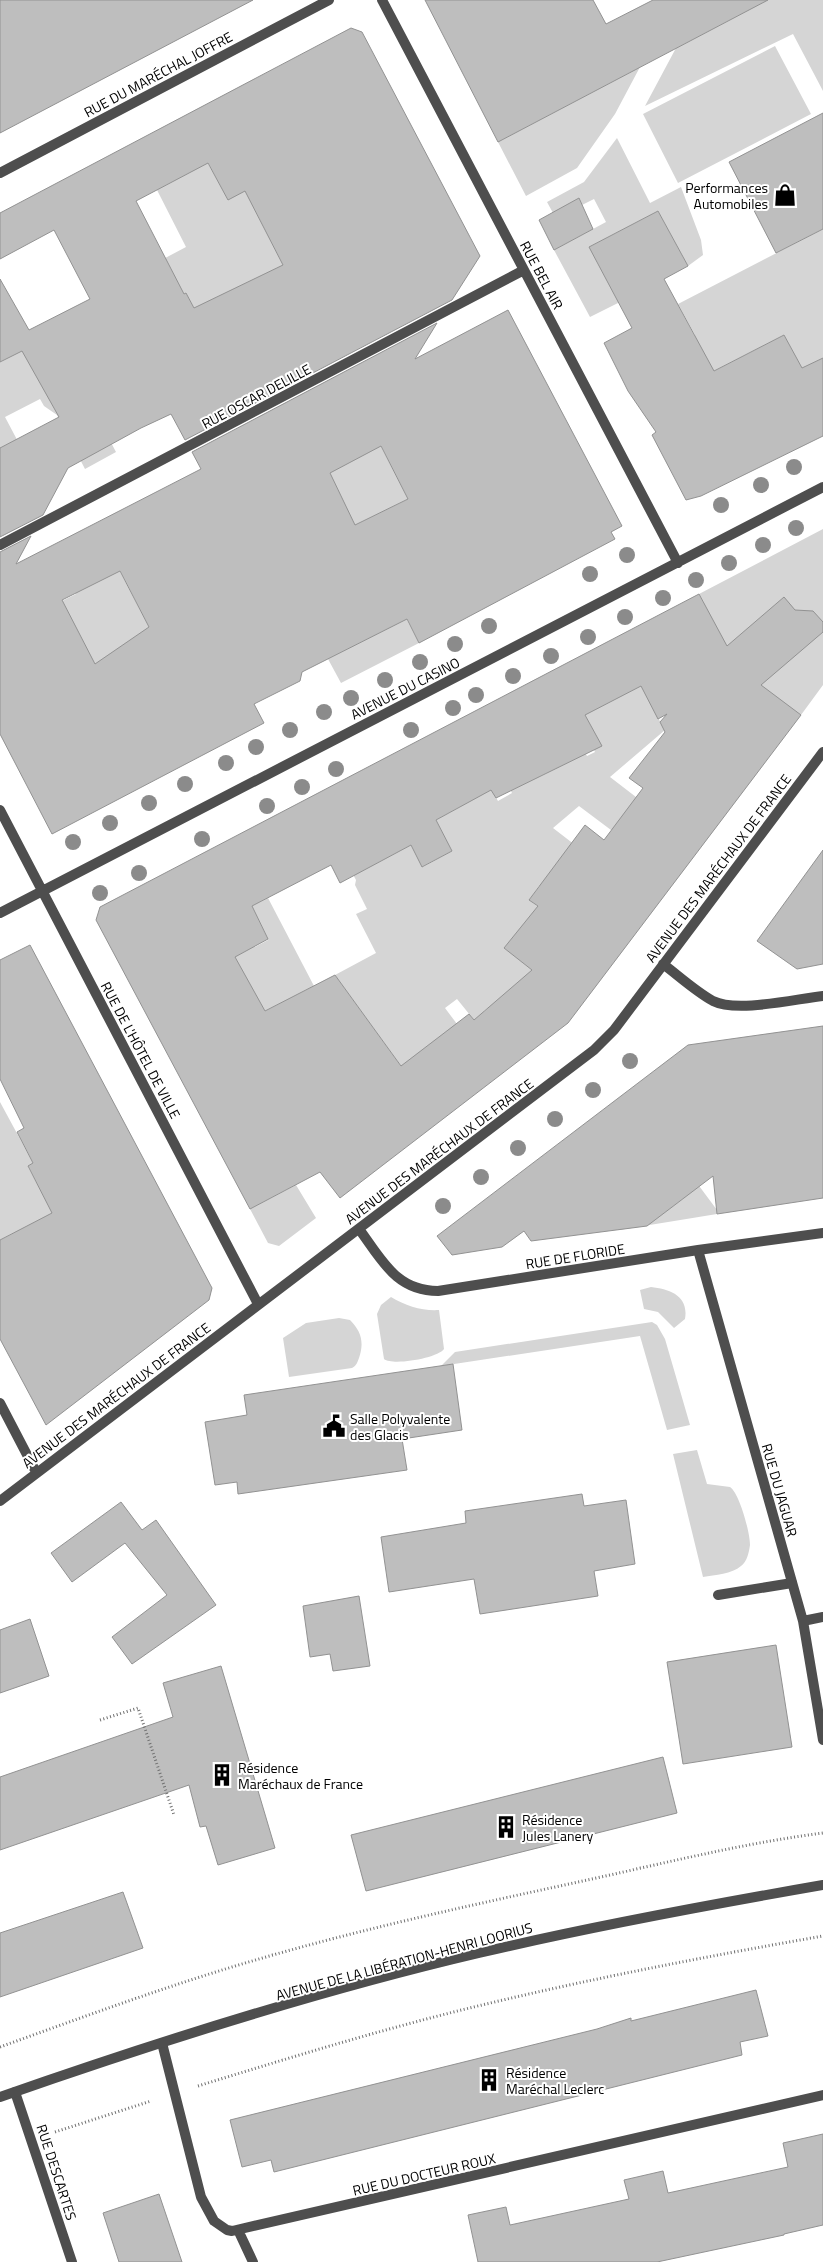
<svg xmlns="http://www.w3.org/2000/svg" width="823" height="2262" font-family="'Titillium Web',sans-serif">
<rect width="100%" height="100%" fill="#fff"/>
<!-- green -->
<path fill="#d5d5d5" d="M732 0H823V91L793 34 645 106 676 48 739 15Z
M775 46 811 114 678 183 643 114Z
M640 67 615 114 577 168 526 196 498 142Z
M617 138 650 203 681 187 701 240 703 255 688 266 658 211 591 246 598 264 620 302 590 317 554 250 606 222 594 199 582 205 553 213 547 202 584 182Z
M207 162 228 199 245 190 299 296 213 342 186 293 171 301 152 265 186 247 157 190Z
M823 229V364L810 384 784 335 704 376 670 348 695 335 678 304Z
M53 333 116 452 85 469 57 415 44 406 40 399 5 417 23 451 0 464V362Z
M378 441 408 499 357 524 419 643 341 683 328 659 363 641 330 473Z
M823 529V685L801 715 699 649 682 615 704 603 699 594Z
M119 570 149 627 99 673 62 601 76 594 75 592Z
M543 676 587 756 595 752 592 746 599 742 584 713 651 680 657 716 665 730 610 777 636 797 647 857 579 806 553 828 614 875 556 898 539 886 529 900 546 912 516 934 504 948 544 979 489 1007 484 1011 489 1017 474 1020 457 999 445 1008 457 1024 410 1078 335 975 376 953 356 914 367 909 355 885 356 880 351 871 371 866 411 845 423 867 452 851 436 820 460 807 486 780 498 801 512 793 492 755 508 746 528 782 547 773 532 747 557 733 530 682Z
M268 898 314 986 265 1011 259 1001 199 990 251 940 255 947 268 940 252 906Z
M0 1102 33 1163 28 1167 44 1197 76 1200 17 1237 15 1232 0 1240Z
M631 1158 669 1209 684 1198 682 1163 717 1210V1214L619 1230 604 1209Z
M296 1185 316 1218 279 1246 268 1243 250 1209Z
M651 1287C670 1289 689 1296 685 1319L674 1328 658 1312 644 1309 640 1290Z
M391 1297C406 1306 422 1311 439 1310L444 1349C438 1358 393 1366 384 1359L377 1314 381 1305Z
M339 1318 350 1320C362 1332 364 1343 359 1358 357 1363 357 1365 352 1368L289 1377 283 1338 306 1323Z
M652 1322 657 1325 665 1339 690 1425 667 1430 640 1336 441 1366 455 1352Z
M697 1450 707 1484 730 1487C740 1494 750 1533 750 1545 749 1552 747 1562 741 1566 732 1574 715 1575 703 1577L673 1454Z"/>
<!-- building -->
<path fill="#bebebe" stroke="#929292" fill-rule="evenodd" d="M0 0H253L0 133Z
M425 0H593L606 24 653 0H768L498 142Z
M351 28 362 32 480 256 452 300 185 440 171 414 141 428 68 468 43 515 0 537V448L59 417 22 351 0 362V279L29 330 90 299 54 230 0 259V213ZM208 163 228 200 245 191 283 265 194 308 186 293 184 294 136 201Z
M823 113V229L776 253 729 162Z
M579 198 593 229 554 250 539 220Z
M658 211 688 266 664 279 714 371 784 335 802 368 823 358V436L701 496 686 500 652 435 656 432 628 391 604 343 632 328 589 247Z
M508 310 622 526 611 532 615 539 419 643 407 619 302 672 300 681 254 704 264 723 52 834 0 734V552L31 536 16 564 201 469 192 452 437 323 415 359ZM381 446 408 499 355 525 330 473ZM120 571 149 627 95 664 62 600Z
M699 594 727 646 784 597 795 610 813 611 823 622V632L761 685 801 715 568 1023 340 1198 320 1172 250 1209 96 920 100 907ZM641 686 658 719 667 714 660 722 665 732 629 778 643 788 604 840 585 825 529 900 538 906 504 948 532 970 474 1020 469 1014 401 1066 335 975 265 1011 235 957 268 939 252 906 331 865 340 883 411 845 422 867 452 851 436 820 491 790 496 798 602 746 585 715Z
M823 850V964L797 969 757 941Z
M30 945 212 1288 209 1300 46 1425 0 1339V1240L52 1213 28 1166 33 1163 17 1132 24 1128 0 1079V960Z
M823 1026V1198L717 1214 713 1176 647 1226 531 1241 524 1231 502 1247 452 1255 437 1236 688 1045Z
M453 1364 462 1430 402 1439 407 1470 238 1494 237 1482 215 1485 205 1422 247 1415 244 1395Z
M582 1494 584 1506 626 1500 635 1564 594 1571 598 1596 480 1614 474 1579 389 1592 381 1537 466 1523 465 1511Z
M121 1502 142 1530 156 1520 216 1605 132 1664 112 1637 167 1595 125 1543 72 1582 51 1553Z
M359 1596 370 1666 333 1671 330 1654 310 1657 303 1606Z
M30 1619 49 1676 0 1693V1630Z
M776 1645 792 1747 683 1764 667 1662Z
M221 1666 275 1848 218 1865 206 1826 200 1827 189 1785 0 1850V1777L173 1717 163 1683Z
M663 1757 677 1813 366 1891 351 1835Z
M123 1892 143 1948 0 1997V1933Z
M756 1990 768 2036 740 2042 742 2055 274 2172 271 2160 242 2167 230 2120 597 2029 631 2018V2021Z
M823 2134V2225L784 2234V2235L657 2262H478L468 2215 506 2207 510 2225 629 2199 624 2180 663 2171 668 2193 788 2167 783 2143Z
M159 2194 182 2262H119L103 2213Z"/>
<g fill="none" stroke-linecap="round" stroke-linejoin="round">
<!-- path -->
<path stroke="#707070" stroke-width="3" stroke-dasharray="1 2.5" stroke-linecap="butt" d="M100 1720 138 1708 174 1815
M0 2047C86 2016 172 1984 259 1959 369 1927 481 1903 592 1879 669 1862 745 1843 823 1833
M198 2086C292 2057 386 2028 482 2005 594 1978 709 1956 823 1936
M55 2132 151 2101"/>
<!-- service -->
<path stroke="#4e4e4e" stroke-width="10" d="M718 1595 792 1583"/>
<!-- minor -->
<path stroke="#4e4e4e" stroke-width="10" d="M382 0 678 563
M0 173 329 0
M0 545 524 270
M0 810 258 1304
M0 913 823 487
M663 964C679 976 695 991 713 1001 737 1013 795 999 823 996
M359 1229C382 1260 396 1291 438 1291L698 1250 823 1233
M698 1250 803 1621 823 1740
M0 1403 36 1472
M0 1501 594 1050 614 1030 823 752
M803 1621 823 1617
M162 2043 201 2197 214 2221 227 2230 232 2231 823 2095
M15 2092 72 2262
M238 2230 253 2262"/>
<!-- tertiary -->
<path stroke="#4e4e4e" stroke-width="10" d="M0 2097C157 2042 317 1991 479 1953 593 1926 708 1905 823 1885"/>
</g>
<!-- trees -->
<g fill="#8b8b8b">
<circle cx="794" cy="467" r="8"/>
<circle cx="761" cy="485" r="8"/>
<circle cx="721" cy="505" r="8"/>
<circle cx="796" cy="528" r="8"/>
<circle cx="763" cy="545" r="8"/>
<circle cx="627" cy="555" r="8"/>
<circle cx="729" cy="563" r="8"/>
<circle cx="590" cy="574" r="8"/>
<circle cx="696" cy="580" r="8"/>
<circle cx="663" cy="598" r="8"/>
<circle cx="625" cy="617" r="8"/>
<circle cx="489" cy="626" r="8"/>
<circle cx="588" cy="637" r="8"/>
<circle cx="455" cy="644" r="8"/>
<circle cx="551" cy="656" r="8"/>
<circle cx="420" cy="662" r="8"/>
<circle cx="513" cy="676" r="8"/>
<circle cx="385" cy="680" r="8"/>
<circle cx="476" cy="695" r="8"/>
<circle cx="351" cy="698" r="8"/>
<circle cx="453" cy="708" r="8"/>
<circle cx="324" cy="712" r="8"/>
<circle cx="290" cy="730" r="8"/>
<circle cx="411" cy="730" r="8"/>
<circle cx="256" cy="747" r="8"/>
<circle cx="226" cy="763" r="8"/>
<circle cx="336" cy="769" r="8"/>
<circle cx="185" cy="784" r="8"/>
<circle cx="302" cy="787" r="8"/>
<circle cx="149" cy="803" r="8"/>
<circle cx="267" cy="806" r="8"/>
<circle cx="110" cy="823" r="8"/>
<circle cx="202" cy="839" r="8"/>
<circle cx="73" cy="842" r="8"/>
<circle cx="139" cy="873" r="8"/>
<circle cx="100" cy="893" r="8"/>
<circle cx="630" cy="1061" r="8"/>
<circle cx="593" cy="1090" r="8"/>
<circle cx="555" cy="1119" r="8"/>
<circle cx="518" cy="1148" r="8"/>
<circle cx="481" cy="1177" r="8"/>
<circle cx="443" cy="1206" r="8"/>
</g>
<!-- icons -->
<defs>
<symbol id="shop-bare" viewBox="-9 -9 18 18"><path d="M-5-2.5h2.3a2.7 3.5 0 0 1 5.4 0H5L5.5 6h-11ZM-1.5-2.5h3a1.5 2.3 0 0 0-3 0Z" fill="#000" stroke="#fff" stroke-width="2.5" paint-order="stroke"/></symbol>
<symbol id="civic-bare" viewBox="-9 -9 18 18"><path d="M-.6-6.5H3V-4.5H.6V-3L4-1V1h2V6H-6V1h2V-1L-.6-3ZM-1.2 2.5V6h2.4V2.5Z" fill="#000" stroke="#fff" stroke-width="2.5" paint-order="stroke"/></symbol>
<symbol id="building-bare" viewBox="-9 -9 18 18"><path d="M-4-6H4V6H1V3H-1V6H-4ZM-2.5-4.3h1.7v1.8h-1.7ZM.8-4.3h1.7v1.8H.8ZM-2.5-1h1.7V.8h-1.7ZM.8-1h1.7V.8H.8Z" fill="#000" stroke="#fff" stroke-width="2.5" paint-order="stroke"/></symbol>
</defs>
<g fill-rule="evenodd">
<use href="#shop-bare" x="769" y="179" width="32" height="32"/>
<use href="#civic-bare" x="318" y="1410" width="32" height="32"/>
<use href="#building-bare" x="206" y="1759" width="32" height="32"/>
<use href="#building-bare" x="490" y="1811" width="32" height="32"/>
<use href="#building-bare" x="473" y="2064" width="32" height="32"/>
</g>
<g text-anchor="middle" dominant-baseline="central" stroke-width="4" stroke-linejoin="round" paint-order="stroke">
<!-- street labels -->
<g font-size="14" fill="#000" stroke="#fff">
<text transform="translate(158 74) rotate(-28)">RUE DU MARÉCHAL JOFFRE</text>
<text transform="translate(542 275) rotate(62)">RUE BEL AIR</text>
<text transform="translate(256 396) rotate(-28)">RUE OSCAR DELILLE</text>
<text transform="translate(405 688) rotate(-27)">AVENUE DU CASINO</text>
<text transform="translate(718 868) rotate(-53)">AVENUE DES MARÉCHAUX DE FRANCE</text>
<text transform="translate(141 1050) rotate(62)">RUE DE L'HÔTEL DE VILLE</text>
<text transform="translate(439 1151) rotate(-37)">AVENUE DES MARÉCHAUX DE FRANCE</text>
<text transform="translate(575 1256) rotate(-9)">RUE DE FLORIDE</text>
<text transform="translate(116 1395) rotate(-37)">AVENUE DES MARÉCHAUX DE FRANCE</text>
<text transform="translate(780 1490) rotate(74)">RUE DU JAGUAR</text>
<text transform="translate(404 1961) rotate(-15)">AVENUE DE LA LIBÉRATION-HENRI LOORIUS</text>
<text transform="translate(57 2172) rotate(72)">RUE DESCARTES</text>
<text transform="translate(424 2174) rotate(-13)">RUE DU DOCTEUR ROUX</text>
</g>
<!-- poi labels -->
<g font-size="14" fill="#000" stroke="#fff" text-anchor="start">
<text x="768" y="187" text-anchor="end">Performances<tspan x="768" dy="16">Automobiles</tspan></text>
<text x="350" y="1418">Salle Polyvalente<tspan x="350" dy="16">des Glacis</tspan></text>
<text x="238" y="1767">Résidence<tspan x="238" dy="16">Maréchaux de France</tspan></text>
<text x="522" y="1819">Résidence<tspan x="522" dy="16">Jules Lanery</tspan></text>
<text x="506" y="2072">Résidence<tspan x="506" dy="16">Maréchal Leclerc</tspan></text>
</g>
</g>
</svg>
